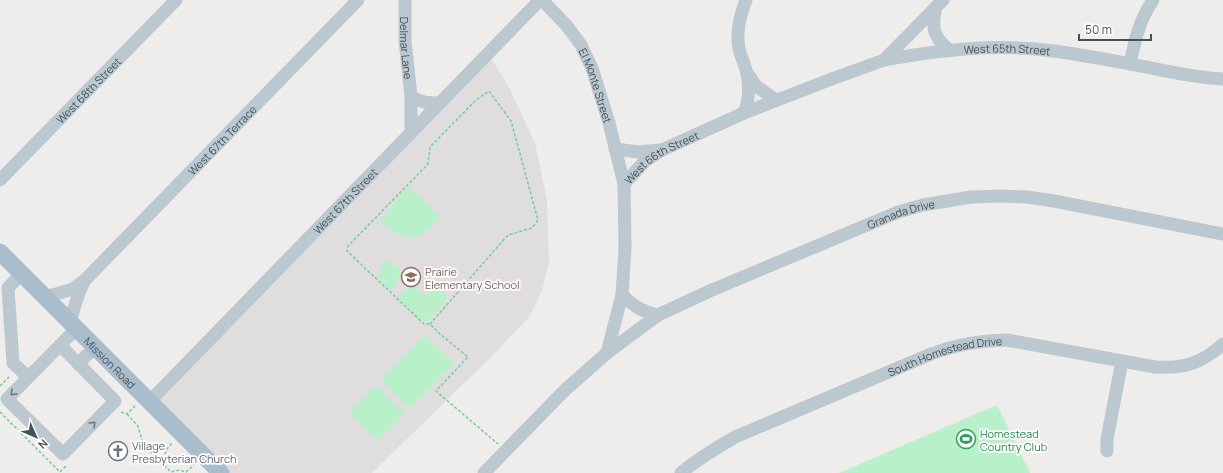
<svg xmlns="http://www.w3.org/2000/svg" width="1223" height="473" font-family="Manrope,sans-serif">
<rect width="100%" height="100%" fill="#efecec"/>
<!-- education -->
<path fill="#e0ddde" d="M490 57 508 85 535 143 547 200 549 262 542 291 530 316 490 358 372 473H227L156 401Z"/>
<!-- green -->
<path fill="#b7f0c9" d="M411 188 440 217C420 243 403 244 380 220L406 189Z
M390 261 395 267 400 268 401 276 395 282 396 286 391 291 377 276 384 262Z
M415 286 424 295H427L434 288H440L446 294 447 299 427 321 422 320 398 297 407 288Z
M425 335 454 363 410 408 381 380Z
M376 385 405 413 378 441 349 413Z
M997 405 1030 473H839Z"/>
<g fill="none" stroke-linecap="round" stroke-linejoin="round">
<!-- path -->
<path stroke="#6ecf99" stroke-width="1.5" stroke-dasharray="3 2" stroke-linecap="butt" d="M430 324 508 235 532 228 538 220 511 121 489 91 475 101 430 147 428 164 348 246 347 251 424 324H430L440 334 468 357 436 391 498 444
M0 386 10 376
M0 412 60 472 67 465
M121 412 127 414 135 406
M127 414 138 426 143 444 171 472 179 470 186 472 194 465
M163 464 166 450 172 443"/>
<!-- minor -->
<g stroke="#bcc8cf" stroke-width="13">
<path id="s1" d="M405 0V41L411 96V132"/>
<path id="s2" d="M542 0 567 26 581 45 592 68 609 123 624 184 625 248 622 295 607 353"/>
<path d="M936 7C931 28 933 36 949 50"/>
<path id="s3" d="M884 60C940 50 996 43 1053 51 1086 55 1118 62 1151 68 1175 73 1198 78 1223 79"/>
<path d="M1130 64C1135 40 1139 21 1153 0"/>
<path d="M748 74 756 86 776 100"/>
<path d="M411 96C422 103 427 103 440 103"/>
<path d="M744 113C749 100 750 84 746 70 744 63 741 56 739 49 736 31 740 16 746 0"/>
<path d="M615 149 638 152 660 150"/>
<path id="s4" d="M0 180 176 0"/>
<path id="s5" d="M624 184 645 161 662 150 744 113 829 80 884 60 943 0"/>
<path d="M22 273 8 288 13 363 28 377"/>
<path d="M622 295C635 307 641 311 658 315"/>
<path id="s6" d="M45 297 73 289 85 280 358 0"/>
<path d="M70 323C74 308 77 295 84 282"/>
<path d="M60 345 115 401 63 454 7 399 76 329"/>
<path d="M78 364 95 347"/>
<path id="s7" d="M149 402 540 0"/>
<path d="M1107 451V439L1122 361"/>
<path id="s8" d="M484 473 565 390 607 353 658 315 712 290 898 212 923 205 971 197 1001 196 1027 197 1054 201 1223 234"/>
<path id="s9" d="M681 473C698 459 716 448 735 437L931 354C958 344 978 341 1007 340L1155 367C1184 369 1202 363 1223 344"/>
</g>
<!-- major -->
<path stroke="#aabdcd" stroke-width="17" id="s10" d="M0 252 221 473"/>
</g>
<!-- one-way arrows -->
<defs><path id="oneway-chevron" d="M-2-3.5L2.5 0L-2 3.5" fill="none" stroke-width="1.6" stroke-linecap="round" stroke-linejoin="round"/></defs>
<g stroke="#68757d">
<use href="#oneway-chevron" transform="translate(13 393) rotate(135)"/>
<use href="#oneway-chevron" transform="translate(93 424) rotate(-46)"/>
</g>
<!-- icons -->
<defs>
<symbol id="school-ring" viewBox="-11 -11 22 22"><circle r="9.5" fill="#fff" stroke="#8d6e63" stroke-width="1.5"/><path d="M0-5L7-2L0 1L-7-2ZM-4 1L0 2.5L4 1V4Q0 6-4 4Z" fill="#8d6e63"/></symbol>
<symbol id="stadium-ring" viewBox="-11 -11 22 22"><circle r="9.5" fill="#fff" stroke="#2e9e5b" stroke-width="1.5"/><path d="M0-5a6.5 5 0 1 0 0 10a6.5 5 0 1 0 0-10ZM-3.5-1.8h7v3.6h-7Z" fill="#2e9e5b"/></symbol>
<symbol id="church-ring" viewBox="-11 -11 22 22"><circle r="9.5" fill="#fff" stroke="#6b7280" stroke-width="1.5"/><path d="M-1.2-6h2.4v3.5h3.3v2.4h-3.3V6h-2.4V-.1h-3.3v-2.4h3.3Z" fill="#6b7280"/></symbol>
</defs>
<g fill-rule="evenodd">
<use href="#school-ring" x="400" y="266" width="22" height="22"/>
<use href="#stadium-ring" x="955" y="428" width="22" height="22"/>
<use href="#church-ring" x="107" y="440" width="22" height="22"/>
</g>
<g text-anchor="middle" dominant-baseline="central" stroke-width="3.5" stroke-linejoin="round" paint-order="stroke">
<!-- street labels -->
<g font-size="11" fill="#44515a" stroke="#fff">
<text stroke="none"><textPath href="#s1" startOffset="48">Delmar Lane</textPath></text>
<text stroke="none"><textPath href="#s3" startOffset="124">West 65th Street</textPath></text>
<text stroke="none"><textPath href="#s2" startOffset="103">El Monte Street</textPath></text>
<text stroke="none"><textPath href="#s4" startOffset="126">West 68th Street</textPath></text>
<text stroke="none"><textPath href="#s6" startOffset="240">West 67th Terrace</textPath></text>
<text stroke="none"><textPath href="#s5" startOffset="47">West 66th Street</textPath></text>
<text stroke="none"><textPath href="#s7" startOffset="281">West 67th Street</textPath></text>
<text stroke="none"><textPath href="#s8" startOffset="499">Granada Drive</textPath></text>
<text stroke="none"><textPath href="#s9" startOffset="291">South Homestead Drive</textPath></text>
<text stroke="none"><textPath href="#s10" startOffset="156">Mission Road</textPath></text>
</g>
<!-- education labels -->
<g font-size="11" fill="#785e54" stroke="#fff" text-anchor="start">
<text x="425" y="271">Prairie<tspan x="425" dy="13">Elementary School</tspan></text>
</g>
<!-- leisure labels -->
<g font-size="11" fill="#27864d" stroke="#fff" text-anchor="start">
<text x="980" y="433">Homestead<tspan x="980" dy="13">Country Club</tspan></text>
</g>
<!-- worship labels -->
<g font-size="11" fill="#5b616d" stroke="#fff" text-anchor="start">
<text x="132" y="445">Village<tspan x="132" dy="13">Presbyterian Church</tspan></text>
</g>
</g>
<!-- north arrow -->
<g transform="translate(36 437) rotate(135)" stroke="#ffffff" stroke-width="3" paint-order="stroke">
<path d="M0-3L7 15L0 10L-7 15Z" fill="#44515a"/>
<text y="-6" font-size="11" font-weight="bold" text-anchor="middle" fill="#44515a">N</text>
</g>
<!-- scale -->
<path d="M1079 34v6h72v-6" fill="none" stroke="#44515a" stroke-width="2"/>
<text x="1085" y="34" font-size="12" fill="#44515a" stroke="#ffffff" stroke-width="3" paint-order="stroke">50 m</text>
</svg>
